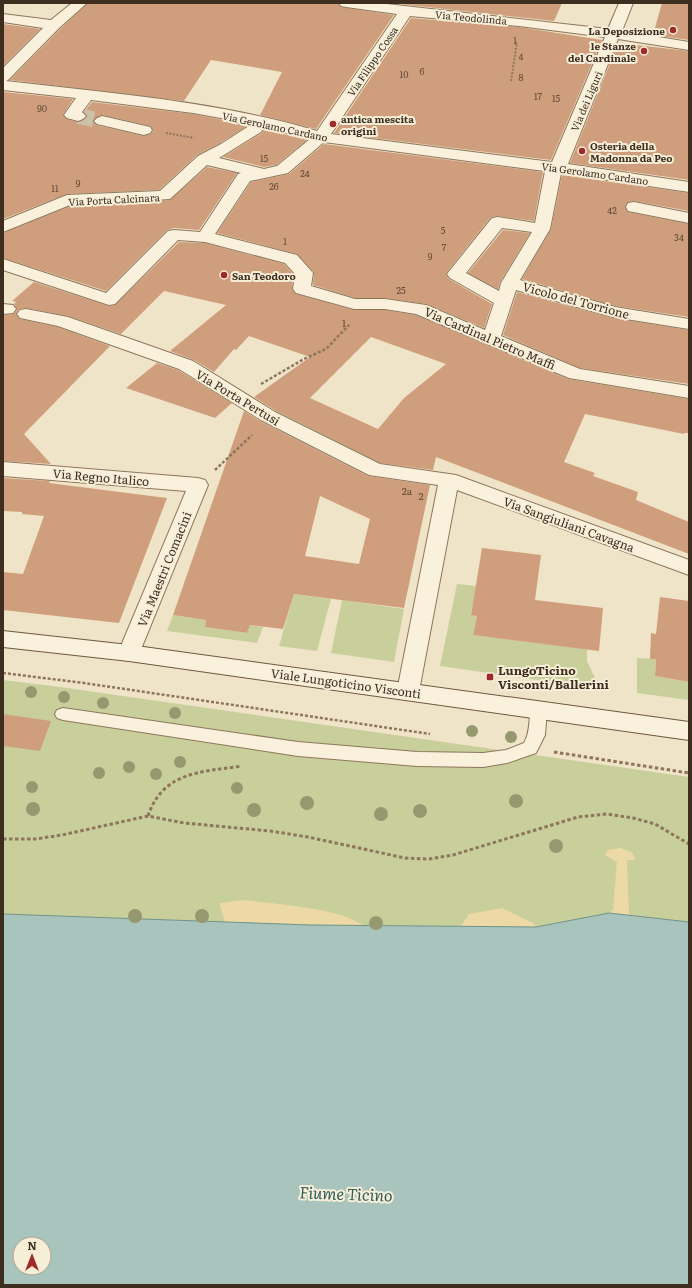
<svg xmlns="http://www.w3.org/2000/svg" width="692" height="1288" font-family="Literata,serif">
<rect width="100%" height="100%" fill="#f0e4c8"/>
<!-- green -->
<path fill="#c9cf9b" d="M457 584 476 586 471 614 477 616 473 635 587 649V661L595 678 603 685 601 689 440 666Z
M294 594 331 599 317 651 279 646Z
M342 600 404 609 394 662 331 653Z
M173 615 206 620 205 627 247 633 250 625 263 627 257 643 167 631Z
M637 658 656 659 655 676 689 682V700L637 693Z
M3 680 60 687 689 777V922L609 913 536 927 310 925 3 914Z"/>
<!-- sand -->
<path fill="#ecd9a5" d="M620 848 632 852 635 860H627L629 917 609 913 613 910 617 862 605 855 608 850Z
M244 900C275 904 341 908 364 926L225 922 219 903Z
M502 908 533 923 536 927 461 926 469 914Z"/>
<!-- water -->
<path fill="#a9c4bc" stroke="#6f938a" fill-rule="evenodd" d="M609 913 689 922V1285H3V914L310 925 536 927ZM20 1244H44V1268H20Z"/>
<!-- building -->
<path fill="#cf9f7d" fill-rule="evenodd" d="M88 3H338L341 7 394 15 316 129 260 115 282 72 211 60 184 101 10 80 60 29Z
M391 3H562L554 21Z
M662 3H689V40L653 35Z
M411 18 519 27 602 40 551 160 334 133Z
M3 24 40 29 3 66Z
M618 43 689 51V180L570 163Z
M3 92 73 99 63 115 67 119 78 122 87 117 84 112 92 102 193 114 249 125 220 143 197 155 159 190 67 194 3 219ZM102 115 150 126 153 131 150 134 144 136 96 125 93 120Z
M264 129 307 140 276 165 264 167 223 157 262 133Z
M324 144 543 172 534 221 498 216 491 217 446 273 449 279 492 304 484 328 426 304 385 298H355L313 285 314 272 297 254 217 233 251 182 289 174Z
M207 167 237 173 199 230 174 228 167 230 106 291 3 258V233L70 206 170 200Z
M562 175 689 193V211L634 201 628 202 625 206 628 212 689 224V317L615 306 522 279 551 229Z
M503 230 530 233 500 282 498 289 468 273Z
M179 242 205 243 284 264 293 274 292 289 296 294 354 310H385L416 315 568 379 689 399V433H684V434L585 414 564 462 595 473 593 476 638 492 636 500 689 522V554L436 457 433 470 380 463 276 411 254 397 310 357 249 336 236 350 234 349 214 372 194 360 170 351 226 305 164 291 121 334 68 316 26 308 19 309 16 314 20 319 58 327 110 346 24 434 51 464 3 461V315L13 314 17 310 14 304 16 302 12 301 34 282 109 306 115 305ZM371 337 446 364 404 398 378 429 310 398Z
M517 292 613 318 689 330V384L580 368 503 335Z
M157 363 178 370 232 403 215 418 126 388Z
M244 411 260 421 368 476 430 485 404 608 294 594 283 629 250 625 247 633 205 627 206 620 173 615ZM320 496 370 519 359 564 305 556Z
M3 478 50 481 49 483 167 498 119 623 3 610V572L23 574 44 516 22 514V512L3 511Z
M482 548 541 555 535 600 603 608 599 651 473 635 477 616 471 615Z
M660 597 689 601V682L655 676 656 659H650L651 633 656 634Z
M3 714 51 721 40 751 3 746Z"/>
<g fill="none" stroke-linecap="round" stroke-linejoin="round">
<!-- street-tunnel -->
<path stroke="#ccc0a6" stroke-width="16" stroke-dasharray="16 8" stroke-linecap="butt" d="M78 116 102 121"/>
<defs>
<path id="lane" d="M539 704 545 706 547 710 545 735 536 753 507 763 483 767 417 766 298 756 63 720 57 718 55 714 57 710 63 708 298 742 417 752 483 753 506 750 524 743C532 729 527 717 533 706Z"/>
<path id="street" d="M72 3H87L59 28 8 80 6 81C110 93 216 101 317 131L397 14 346 7 341 6 339 3H378L608 29 619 3H633L622 31 689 42V50L618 39 568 164 689 182V192L561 173 550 229 520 280 615 307 689 319V329L613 317 516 290 501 336 580 369 689 386V398L569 378 416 314 385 309H354L296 293 293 289 295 274 285 263 205 242 178 240 115 304 109 305 3 270V259L106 293 168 231 174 230 200 232 238 174 241 173 207 165 170 199 70 205 3 232V221L67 195 160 191 198 156 221 144 249 126 254 124 193 113 91 100 82 112 86 116 83 119 78 121 67 118 64 115 76 98 3 90V68L43 28 3 22V14L51 20ZM410 16 519 26 605 37 552 162 331 134ZM260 126 310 139 277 166 264 169 219 158 261 132 263 129ZM324 142 545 171 535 223 498 217 492 218 447 274 450 278 494 303 485 330 426 305 385 299H355L311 286 313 273 297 255 215 234 250 181 288 173ZM502 228 532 232 501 283 499 291 466 273Z
M102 116 150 127 152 130 150 133 144 135 97 124 94 121 97 118Z
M634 202 689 213V223L628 211 626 207 628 203Z
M3 304 13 305 16 309 13 313 3 314Z
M26 309 68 317 193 361 275 412 380 464 456 475 689 560V575L457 490 419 691 416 697 408 699 400 697 397 691 438 485 369 475 261 420 179 369 58 326 20 318 17 314 20 310Z
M3 462 198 478 205 480 208 485 137 659 129 661 121 659 118 653 186 491 3 476Z"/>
<path id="secondary" d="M3 631 129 645 689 722V740L129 661 3 647Z"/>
</defs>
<!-- lane casing -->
<use href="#lane" stroke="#8d765c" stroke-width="2"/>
<!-- street casing -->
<use href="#street" stroke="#8d765c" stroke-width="2"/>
<!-- secondary casing -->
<use href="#secondary" stroke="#6f573f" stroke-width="2"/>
<!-- path-far2 -->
<path stroke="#8d765c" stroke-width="2" stroke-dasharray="2 1.5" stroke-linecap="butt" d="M511 81 517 42
M166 133 194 138
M348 326 349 325"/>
<!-- path-far1 -->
<path stroke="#8d765c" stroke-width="2.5" stroke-dasharray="3 2" stroke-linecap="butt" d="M261 384 304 359 326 349 349 325
M215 470 252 435
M3 673 84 683 430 734"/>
<!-- path -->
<path stroke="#8d765c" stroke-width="3" stroke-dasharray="3.5 2.5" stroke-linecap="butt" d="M554 752 689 773
M148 816C163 771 202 772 242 766
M3 839H35L62 835 148 816 184 823 270 831 308 837 405 858 429 859 453 855 578 817 607 814 633 818 655 824 689 844"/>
<!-- lane -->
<use href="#lane" fill="#faf1dc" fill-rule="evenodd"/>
<!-- street -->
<use href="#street" fill="#faf1dc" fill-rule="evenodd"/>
<!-- secondary -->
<use href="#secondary" fill="#faf1dc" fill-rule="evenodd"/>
</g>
<!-- trees -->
<g fill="#96986f">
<circle cx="31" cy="692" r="6"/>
<circle cx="64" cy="697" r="6"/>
<circle cx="103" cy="703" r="6"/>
<circle cx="175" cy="713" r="6"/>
<circle cx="472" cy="731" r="6"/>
<circle cx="511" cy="737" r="6"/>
<circle cx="180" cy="762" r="6"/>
<circle cx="129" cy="767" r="6"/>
<circle cx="99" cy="773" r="6"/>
<circle cx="156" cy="774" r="6"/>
<circle cx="32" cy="787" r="6"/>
<circle cx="237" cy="788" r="6"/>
<circle cx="516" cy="801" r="7"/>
<circle cx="307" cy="803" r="7"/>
<circle cx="33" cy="809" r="7"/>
<circle cx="254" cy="810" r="7"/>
<circle cx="420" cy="811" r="7"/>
<circle cx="381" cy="814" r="7"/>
<circle cx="556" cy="846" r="7"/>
<circle cx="135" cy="916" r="7"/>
<circle cx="202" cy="916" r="7"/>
<circle cx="376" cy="923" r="7"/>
</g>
<!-- markers -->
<g fill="#9e2a2b" stroke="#f7eed8" stroke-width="1.5">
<circle cx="673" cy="30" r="4"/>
<circle cx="644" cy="51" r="4"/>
<circle cx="333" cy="124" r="4"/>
<circle cx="582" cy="151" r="4"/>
<circle cx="224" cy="275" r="4"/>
<rect x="486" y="673" width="8" height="8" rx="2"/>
</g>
<g text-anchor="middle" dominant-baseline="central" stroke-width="4" stroke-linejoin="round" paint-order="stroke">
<!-- far-number labels -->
<g font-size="9" fill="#624a37">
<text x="515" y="40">1</text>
<text x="521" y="56">4</text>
<text x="422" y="71">6</text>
<text x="404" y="74">10</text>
<text x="521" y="77">8</text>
<text x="538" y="96">17</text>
<text x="556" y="98">15</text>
<text x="42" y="108">90</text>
<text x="264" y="158">15</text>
<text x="305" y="173">24</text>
<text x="78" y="183">9</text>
<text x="274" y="186">26</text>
<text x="55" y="188">11</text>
<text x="612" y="210">42</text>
<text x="443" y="230">5</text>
<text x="679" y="237">34</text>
<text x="285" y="241">1</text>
<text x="444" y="247">7</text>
<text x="430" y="256">9</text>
<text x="401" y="290">25</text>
</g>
<!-- far-street labels -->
<g font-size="10" fill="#3d2e20" stroke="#f7eed8">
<text transform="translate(471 17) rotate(5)">Via Teodolinda</text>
<text transform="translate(372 61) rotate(-56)">Via Filippo Cossa</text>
<text transform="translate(586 101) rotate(-67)">Via dei Liguri</text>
<text transform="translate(275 126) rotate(12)">Via Gerolamo Cardano</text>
<text transform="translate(595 173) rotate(8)">Via Gerolamo Cardano</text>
<text transform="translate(114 199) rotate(-3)">Via Porta Calcinara</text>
</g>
<!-- far-poi labels -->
<g font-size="10" font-weight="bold" fill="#3d2e20" stroke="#f7eed8" text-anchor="start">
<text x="665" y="30" text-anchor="end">La Deposizione</text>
<text x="636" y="45" text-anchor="end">le Stanze<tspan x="636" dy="12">del Cardinale</tspan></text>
<text x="341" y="118">antica mescita<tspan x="341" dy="12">origini</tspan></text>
<text x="590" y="145">Osteria della<tspan x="590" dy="12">Madonna da Peo</tspan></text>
<text x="232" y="275">San Teodoro</text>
</g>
<!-- number labels -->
<g font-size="10" fill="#624a37">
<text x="344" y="322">1</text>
<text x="407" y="490">2a</text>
<text x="421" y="495">2</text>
</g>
<!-- street labels -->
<g font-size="12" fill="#3d2e20" stroke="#f7eed8">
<text transform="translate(576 300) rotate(15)">Vicolo del Torrione</text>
<text transform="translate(490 338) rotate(23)">Via Cardinal Pietro Maffi</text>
<text transform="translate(238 397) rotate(31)">Via Porta Pertusi</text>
<text transform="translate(101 477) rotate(5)">Via Regno Italico</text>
<text transform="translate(569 524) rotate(20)">Via Sangiuliani Cavagna</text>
<text transform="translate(164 569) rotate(-68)">Via Maestri Comacini</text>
<text transform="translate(346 683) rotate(8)">Viale Lungoticino Visconti</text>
</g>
<!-- poi labels -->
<g font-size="12" font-weight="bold" fill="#3d2e20" stroke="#f7eed8" text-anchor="start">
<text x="498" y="670">LungoTicino<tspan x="498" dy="14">Visconti/Ballerini</tspan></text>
</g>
<!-- near-water labels -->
<g font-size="16" font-style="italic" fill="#2f5d5a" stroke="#f7eed8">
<text transform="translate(346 1193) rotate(2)">Fiume Ticino</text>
</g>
</g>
<!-- border -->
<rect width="692" height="1288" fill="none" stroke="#3d2e20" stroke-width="8"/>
<!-- north arrow -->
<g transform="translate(32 1256)"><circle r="19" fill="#f7eed8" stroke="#ada18e"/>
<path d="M0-3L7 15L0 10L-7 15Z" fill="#9e2a2b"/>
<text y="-6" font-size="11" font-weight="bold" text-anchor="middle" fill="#3d2e20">N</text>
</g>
</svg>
